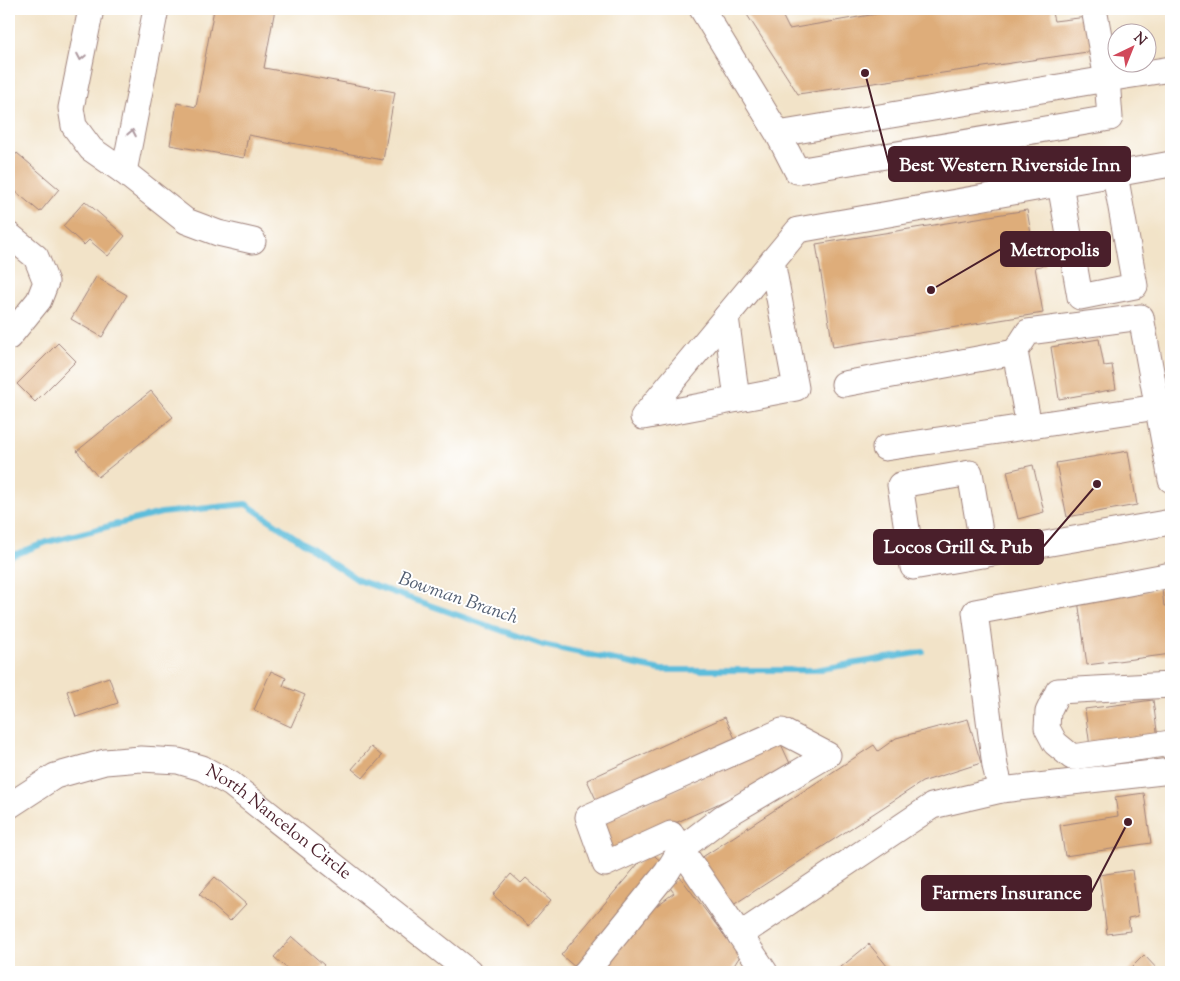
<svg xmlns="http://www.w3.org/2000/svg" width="1180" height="981" font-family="'Sorts Mill Goudy',serif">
<rect width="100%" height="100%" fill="#fff"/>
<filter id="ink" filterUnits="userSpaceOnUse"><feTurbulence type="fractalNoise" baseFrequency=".02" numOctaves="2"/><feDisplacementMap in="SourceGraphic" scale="10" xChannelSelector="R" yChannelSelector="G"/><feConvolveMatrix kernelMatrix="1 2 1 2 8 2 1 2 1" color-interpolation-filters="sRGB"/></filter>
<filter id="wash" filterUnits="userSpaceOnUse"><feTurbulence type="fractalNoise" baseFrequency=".0096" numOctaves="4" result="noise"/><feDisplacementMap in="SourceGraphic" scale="20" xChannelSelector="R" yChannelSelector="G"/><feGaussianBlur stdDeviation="1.12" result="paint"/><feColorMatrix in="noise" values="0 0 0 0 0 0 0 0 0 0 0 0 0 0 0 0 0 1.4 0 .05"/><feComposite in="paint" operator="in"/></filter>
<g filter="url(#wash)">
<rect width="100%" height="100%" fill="#f2e3c8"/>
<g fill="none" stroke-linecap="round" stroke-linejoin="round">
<!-- stream -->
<path stroke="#5dbddb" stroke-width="6" d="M9 557 47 542 161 513 246 504 358 580 543 645 661 670H815L923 652"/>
</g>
<g id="blocks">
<!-- building -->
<path fill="#dead7a" d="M214 9H275L264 68 395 92 383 160 248 135 244 158 170 145 177 103 196 107Z
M745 9H779L789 29 905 9H1051L1054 21 1087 17 1094 51 798 94 744 10Z
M17 153 59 189 40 212 9 186V163Z
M85 201 125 236 108 256 89 240 84 245 63 226Z
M1027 210 1032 240 1042 239 1046 265 1035 267 1043 313 833 347 816 244Z
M96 277 127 295 102 337 71 319Z
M1099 339 1104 366 1112 365 1116 389 1059 399 1051 347Z
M58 343 76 361 35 402 17 384Z
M151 391 173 417 98 477 77 451Z
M1128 451 1137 505 1067 517 1056 463Z
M1033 465 1044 512 1018 519 1007 471Z
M1162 589 1164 606 1171 605V654L1087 665 1078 600Z
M271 671 286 678 283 686 305 695 291 727 254 710Z
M109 677 118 703 76 717 67 691Z
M1153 700 1158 739 1090 747 1085 709Z
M725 717 737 743 599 806 587 780Z
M968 719 981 763 922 782 730 907 698 860 874 745 878 751 896 738Z
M780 742 793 770 611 852 598 825Z
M371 747 382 756 363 778 352 769Z
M1144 793 1151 843 1065 856 1060 825 1118 816 1115 797Z
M649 851 664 864 576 968 561 955Z
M1132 870 1138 916 1128 918 1130 931 1107 934 1099 875Z
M511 874 521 883 526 878 551 900 529 926 493 895Z
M215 877 246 904 230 921 199 894Z
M680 877 740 956 730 972H595L644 915 674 893 668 885Z
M292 937 324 965 318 972H291L274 957Z
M869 944 892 972H835Z
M1144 955 1160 972H1127Z"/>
</g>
</g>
<g filter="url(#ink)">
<use href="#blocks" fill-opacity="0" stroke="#9e817a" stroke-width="1"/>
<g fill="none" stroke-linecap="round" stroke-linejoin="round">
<defs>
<g id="minor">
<path d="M91 9 71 108 74 126 91 149 124 172 156 9"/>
<path d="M702 9 778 134 1107 79 1110 118 797 171 778 134"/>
<path d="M1094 9 1107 79 1171 69"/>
<path d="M124 172 186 221 218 233 253 241"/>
<path d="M1060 184 1080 297 1135 286 1115 174 1171 164"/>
<path d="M9 235 36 257 46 282 39 300 9 337"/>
<path d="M772 261 796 388 643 417 798 230 1115 174"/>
<path d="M726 317 737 399"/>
<path d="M1015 352 1028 332 1141 317 1171 480"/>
<path d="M844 384 1015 352 1029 426"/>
<path d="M885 448 1171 405"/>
<path d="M984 555 970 473 900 485 913 567 1171 522"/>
<path d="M1171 685 1058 691 1048 712 1047 728 1055 743 1072 757 1171 743"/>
<path d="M1001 790 995 766 975 612 1171 575"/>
<path id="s1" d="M9 806 55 776 105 762 141 759 178 761 202 768 231 784 469 972"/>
<path d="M586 972 667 872 681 849 723 817 828 755 782 731 588 817 605 864 671 834 681 849 740 935"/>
<path d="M765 972 740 935 932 806 1001 790 1171 771"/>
</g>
</defs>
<!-- minor casing -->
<use href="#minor" stroke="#9e817a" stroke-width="27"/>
<!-- minor -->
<use href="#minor" stroke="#fff" stroke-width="25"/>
</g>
<!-- one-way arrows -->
<defs><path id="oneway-chevron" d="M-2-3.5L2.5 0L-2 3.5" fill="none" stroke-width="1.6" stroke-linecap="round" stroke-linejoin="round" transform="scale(1.25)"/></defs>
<g stroke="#ae9aa0">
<use href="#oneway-chevron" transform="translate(81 57) rotate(101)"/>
<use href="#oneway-chevron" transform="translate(132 133) rotate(-79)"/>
</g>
</g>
<g text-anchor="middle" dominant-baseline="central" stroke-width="4" stroke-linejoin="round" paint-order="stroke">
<!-- street labels -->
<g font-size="18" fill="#4a1f2b" stroke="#fff">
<text stroke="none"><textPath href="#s1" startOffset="299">North Nancelon Circle</textPath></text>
</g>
<!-- water labels -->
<g font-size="19" font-style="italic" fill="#525e71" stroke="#fff">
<text transform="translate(458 599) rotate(19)">Bowman Branch</text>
</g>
</g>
<!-- callouts -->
<path fill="none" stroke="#4a1f2b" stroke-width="2" d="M865 73L889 164M931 290L1001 249M1097 484L1043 547M1128 822L1091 893"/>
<g fill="#4a1f2b" stroke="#fff" stroke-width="2">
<circle cx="865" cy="73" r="5"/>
<circle cx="931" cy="290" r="5"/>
<circle cx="1097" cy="484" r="5"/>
<circle cx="1128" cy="822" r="5"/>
</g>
<g fill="#4a1f2b" stroke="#4a1f2b" stroke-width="2">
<rect x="889" y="147" width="241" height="34" rx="5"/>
<rect x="1001" y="232" width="109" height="34" rx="5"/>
<rect x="874" y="530" width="169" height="34" rx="5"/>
<rect x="922" y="876" width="169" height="34" rx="5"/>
</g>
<g font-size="19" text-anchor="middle" font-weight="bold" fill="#fff">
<text x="1010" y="171">Best Western Riverside Inn</text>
<text x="1055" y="256">Metropolis</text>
<text x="958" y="553">Locos Grill &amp; Pub</text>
<text x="1007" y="899">Farmers Insurance</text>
</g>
<!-- margin -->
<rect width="1180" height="981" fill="none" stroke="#fff" stroke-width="30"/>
<!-- north arrow -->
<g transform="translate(1132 48) rotate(43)"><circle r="24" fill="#ffffff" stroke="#b7a5aa"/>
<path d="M0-4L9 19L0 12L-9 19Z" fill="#d1495b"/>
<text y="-8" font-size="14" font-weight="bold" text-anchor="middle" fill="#4a1f2b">N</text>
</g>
</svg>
